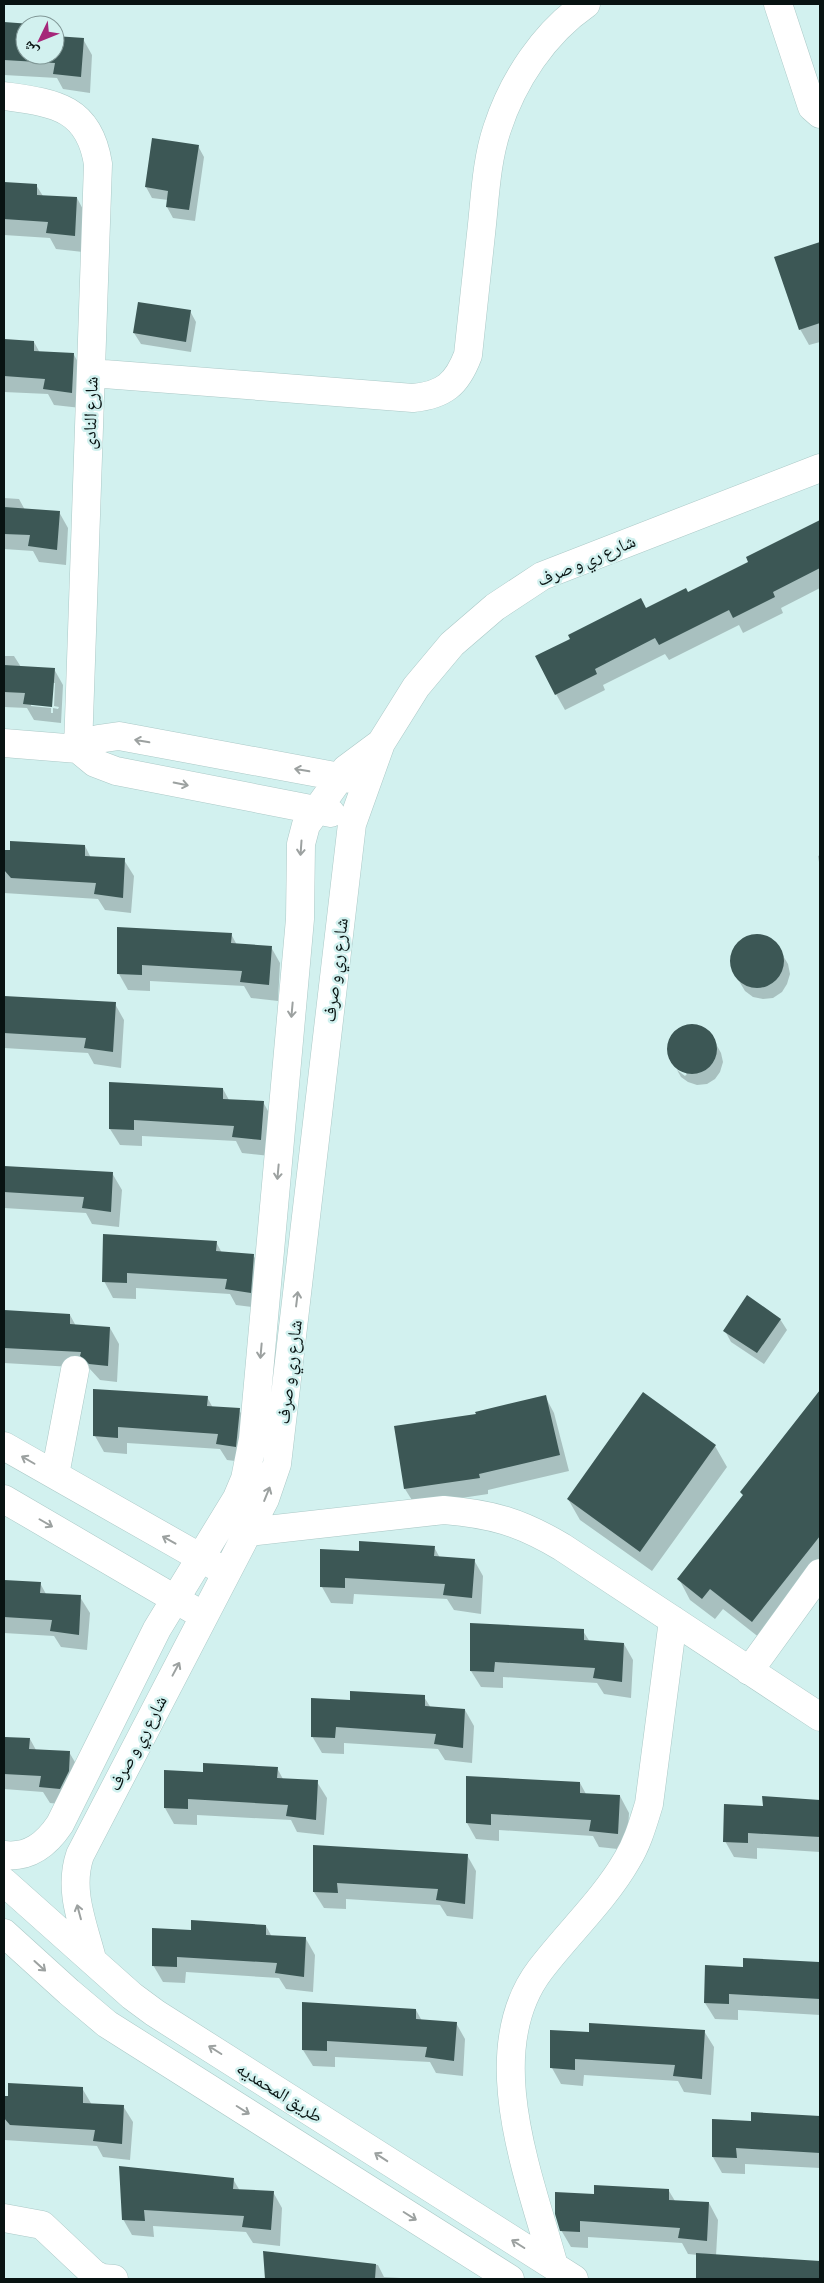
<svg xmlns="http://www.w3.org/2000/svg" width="824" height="2283" font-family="'Asap Condensed','Noto Naskh Arabic',sans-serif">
<rect width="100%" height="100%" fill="#d2f1ef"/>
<!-- shadow -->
<path fill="#0003" fill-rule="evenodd" d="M4 24 27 25H25V55H55V38L83 39 92 55 90 93 63 89 57 78 4 75Z
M198 146 204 157 195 221 173 218 167 207 168 200 152 198 146 187Z
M4 183 36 185 43 196 77 198 86 215 83 252 56 249 50 238 4 235Z
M820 243V342L809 345 800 329 776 258Z
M190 311 196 322 191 352 141 344 134 333Z
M4 340 34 342 40 353 74 355 83 371 81 408 54 405 48 394 4 392Z
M4 498 19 499 25 510 59 512 68 528 66 565 39 562 33 551 4 549Z
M819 522 820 588 781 608 783 613 743 633 739 625 669 660 665 654 603 685 605 690 565 710 556 694 647 609 688 594 750 562Z
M4 656H14L21 667 54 669 63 685 61 723 34 720 27 708 4 707ZM53 683H55L54 706 59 707 58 709 53 708V713H51V708L31 706V703Z
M85 846 91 858 124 860 134 876 131 913 105 910 98 899 4 893V903V851Z
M820 855V868L818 856Z
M119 928 231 934 237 945 271 947 280 963 278 1001 251 998 244 986 150 981V991L128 990 119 974Z
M757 936 767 938 776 944 788 964 790 974 787 984 782 992 773 998 763 999 753 997 745 991 733 971 731 961 733 951 739 943 747 937Z
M4 997 115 1004 124 1020 121 1068 94 1064 88 1053 4 1048Z
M693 1025 702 1027 710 1033 721 1053 723 1062 720 1072 715 1079 707 1084 697 1085 688 1082 681 1077 677 1070 685 1076 687 1074 674 1065 669 1057 668 1047 670 1038 676 1031 684 1026Z
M111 1083 223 1089 229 1100 263 1102 272 1118 270 1156 242 1153 236 1141 142 1136V1146L120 1145 110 1129Z
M4 1167 112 1173 122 1190 119 1227 92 1224 86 1213 4 1208Z
M104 1236 216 1242 222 1253 253 1255 263 1271 259 1308 236 1305 230 1294 136 1288V1299L113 1298 104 1281Z
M4 1311 70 1315 76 1326 110 1328 119 1344 117 1382 100 1380 89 1368 4 1363Z
M780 1319 787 1330 764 1364 731 1342 725 1331Z
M95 1390 207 1397 213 1408 239 1410 249 1426 244 1462 227 1460 220 1449 127 1443V1454L104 1452 95 1436Z
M820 1392V1572L765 1642 723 1609 715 1619 690 1600 679 1579 744 1496 742 1492Z
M545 1396 554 1413 569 1471 488 1490V1494L415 1505 405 1489 396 1427 478 1415Z
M715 1446 727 1467 652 1571 580 1520 568 1499Z
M434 1547 440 1558 474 1560 483 1576 481 1614 454 1610 447 1599 354 1594 353 1604 331 1603 322 1587 361 1552Z
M4 1581 40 1583 46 1594 80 1597 90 1613 87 1650 61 1647 54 1636 4 1633Z
M471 1624 583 1631 590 1642 624 1644 633 1660 631 1698 604 1694 597 1683 503 1677V1688L481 1687 471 1671Z
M424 1697 431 1708 465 1710 474 1726 472 1763 445 1760 438 1749 344 1743V1754L322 1753 312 1736 351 1702Z
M4 1738 30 1739 36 1750 69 1752 79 1769 69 1805 50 1803 43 1792 4 1789Z
M277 1768 283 1779 317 1782 327 1798 324 1835 297 1832 291 1820 197 1815V1825L174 1824 165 1808 204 1773Z
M468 1777 580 1783 586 1794 620 1796 629 1813 627 1850 599 1847 593 1836 499 1830V1841L476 1839 467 1823Z
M764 1798 820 1801V1852L757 1848V1859L734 1857 725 1841 764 1807Z
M314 1846 467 1855 476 1871 473 1919 447 1916 440 1905 346 1899V1909L324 1908 314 1892Z
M266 1926 272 1937 306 1939 315 1955 313 1992 286 1989 279 1978 186 1972 185 1983 163 1982 153 1965 192 1931Z
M706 1968 820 1974V2015L738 2010V2020L715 2019 705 2003Z
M303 2003 416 2010 422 2021 456 2023 465 2039 463 2076 436 2073 430 2062 335 2057V2067L313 2066 303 2050Z
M704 2031 714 2047 711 2095 684 2092 678 2081 584 2075 583 2086 561 2084 552 2068 591 2034Z
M82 2088 92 2105 123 2106 133 2122 130 2160 103 2157 97 2146 4 2140V2097Z
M752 2113 820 2117V2168L745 2164V2174L722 2173 713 2157 752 2122Z
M120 2167 233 2179 240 2191 273 2192 282 2208 280 2246 253 2243 246 2232 153 2226 154 2237 132 2235 123 2219Z
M669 2191 675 2201 709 2203 718 2220 716 2256 820 2273V2279H697L698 2255 688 2254 682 2243 588 2237V2248L571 2247 561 2230 595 2196Z
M265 2252 378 2265 384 2277 418 2279H266Z"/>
<!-- building -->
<path fill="#3c5755" d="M4 22 44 25H25V55H55V36L84 38 81 77 53 74 55 63 4 60Z
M152 138 199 145 189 210 166 207 168 191 145 187Z
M4 182 37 184V195L77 197 75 236 46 233 48 222 4 219Z
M820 242V323L799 330 774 257Z
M138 302 191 310 186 342 133 333Z
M4 339 34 341V351L74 353 72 393 43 389 45 379 4 376Z
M4 507 60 511 57 550 28 546 30 535 4 534Z
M820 520V568L773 592 775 597 733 618 729 610 659 645 655 638 595 669 597 674 555 695 535 656 570 639 568 635 641 598 646 608 686 588 688 592 748 562 746 557Z
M4 665 55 668 52 707 23 704 25 693 4 692Z
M10 841 85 845V856L125 858 123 898 94 894 96 883 11 878 4 870V850H10Z
M117 927 232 933 231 943 272 946 269 985 240 982 242 971 142 965V975L117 974Z
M730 961a27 27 0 1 1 54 0a27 27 0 1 1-54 0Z
M4 996 116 1002 113 1052 84 1048 86 1038 4 1033Z
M667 1049a25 25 0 1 1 50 0a25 25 0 1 1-50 0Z
M109 1082 223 1088V1099L264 1101 261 1140 232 1137 234 1126 134 1120V1130L109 1129Z
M4 1166 113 1172 111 1212 82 1208 84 1197 4 1192Z
M103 1234 217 1241 216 1251 254 1254 251 1293 225 1289 227 1279 127 1273V1283L102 1282Z
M747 1295 781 1319 757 1353 723 1331Z
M4 1310 70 1314V1324L110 1327 108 1366 89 1364 80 1356 81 1352 4 1348Z
M93 1389 208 1396 207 1406 240 1408 236 1447 216 1444 218 1434 118 1427V1438L93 1436Z
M820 1390V1536L752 1622 710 1589 702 1599 677 1579 743 1495 740 1492Z
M643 1392 716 1445 640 1552 567 1499Z
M546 1395 560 1455 479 1474 480 1478 404 1489 394 1426 476 1414 475 1412Z
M359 1541 435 1546 434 1556 475 1559 472 1598 443 1595 445 1584 345 1578V1588L320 1587V1549L359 1551Z
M4 1580 41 1582 40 1593 81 1595 79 1635 50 1631 52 1620 4 1617Z
M470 1623 584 1629V1640L624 1643 622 1682 593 1678 595 1668 495 1662 494 1672 470 1671Z
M350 1691 425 1695V1706L465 1709 463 1748 434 1744 436 1734 336 1727 335 1738 311 1737V1698L350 1700Z
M4 1737 30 1738 29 1749 70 1751 69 1771 60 1789 39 1787 41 1776 4 1774Z
M203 1763 278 1767 277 1778 318 1780 316 1820 286 1816 288 1805 188 1799V1809L164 1808V1770L203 1772Z
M466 1776 580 1782V1793L620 1795 618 1834 589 1831 591 1820 491 1814V1825L466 1823Z
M762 1796 820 1800V1837L748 1833V1843L723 1842 724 1804 763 1806Z
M313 1845 468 1854 465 1904 436 1900 438 1889 337 1883 338 1893 313 1892Z
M191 1920 266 1925V1935L306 1937 304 1977 275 1973 277 1963 177 1957V1967L152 1966V1928L191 1930Z
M743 1958 819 1962 820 1999 729 1994V2004L704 2003 705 1965 743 1967Z
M302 2002 416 2009V2019L457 2022 454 2061 425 2057 427 2047 327 2041V2051L302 2050Z
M589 2023 705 2030 702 2079 673 2076 675 2065 575 2059V2070L550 2068V2030L589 2032Z
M8 2083 83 2087V2103L124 2105 122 2144 93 2141 95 2130 10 2125 4 2118V2096H8Z
M751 2112 820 2116V2153L736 2148 737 2158 712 2157V2119L751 2121Z
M119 2166 234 2178 233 2189 274 2191 271 2230 242 2227 244 2216 144 2210 145 2221 122 2220Z
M594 2185 669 2189V2200L709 2202 707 2241 678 2238 680 2228 580 2221V2232L560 2231 555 2214V2192L594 2194Z
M263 2251 376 2264 375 2279H265Z
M696 2253 820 2261V2279H696Z"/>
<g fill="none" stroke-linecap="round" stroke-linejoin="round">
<defs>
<path id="minor" d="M778 4 812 107 820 114
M4 96C53 103 89 106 98 164L78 749
M91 373 413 398C444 395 457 384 468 355 472 315 477 274 481 234 485 199 486 162 497 129 513 80 544 33 586 4
M4 743 78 749 98 739 119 736 356 780
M78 749 95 763 116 771 331 813
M4 1446 217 1567
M55 1475 75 1370
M4 1499 192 1609
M248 1532 444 1510C492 1514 520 1522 562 1547L820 1717
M749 1671 820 1573
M4 1855C29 1858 46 1845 60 1824L157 1629 237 1498 245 1479 253 1439 300 919 301 844 306 825 346 769 381 743
M4 1882 132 1996 155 2013 574 2279
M4 1933 69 1992 107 2024 510 2279
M92 1959C83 1924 68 1890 80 1855L265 1499 277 1464 352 824 381 743 416 687 452 644 495 607 542 576 820 468
M4 2218 42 2225 94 2274 102 2278 114 2279
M554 2266C530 2178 478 2052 540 1970 568 1933 604 1900 627 1860 638 1842 643 1823 649 1804L673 1620"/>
</defs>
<!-- minor casing -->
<use href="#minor" stroke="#abc9c7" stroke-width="29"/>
<!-- minor -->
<use href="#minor" stroke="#fff" stroke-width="28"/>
</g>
<!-- one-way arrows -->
<defs><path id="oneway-shaft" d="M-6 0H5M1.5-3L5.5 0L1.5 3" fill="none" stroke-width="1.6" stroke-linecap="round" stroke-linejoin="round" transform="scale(1.25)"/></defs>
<g stroke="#9ca1a0">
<use href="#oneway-shaft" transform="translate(142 741) rotate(-170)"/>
<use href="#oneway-shaft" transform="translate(302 770) rotate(-170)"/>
<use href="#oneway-shaft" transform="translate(181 784) rotate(11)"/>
<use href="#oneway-shaft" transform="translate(301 848) rotate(94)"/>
<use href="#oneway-shaft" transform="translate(292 1010) rotate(95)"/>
<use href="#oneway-shaft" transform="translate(278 1172) rotate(95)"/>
<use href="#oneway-shaft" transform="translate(297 1299) rotate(-83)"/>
<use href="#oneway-shaft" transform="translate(261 1351) rotate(95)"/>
<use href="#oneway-shaft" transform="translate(28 1460) rotate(-150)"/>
<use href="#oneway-shaft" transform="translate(267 1494) rotate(-68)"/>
<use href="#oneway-shaft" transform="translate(46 1523) rotate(30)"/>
<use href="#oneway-shaft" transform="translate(169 1540) rotate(-151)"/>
<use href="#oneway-shaft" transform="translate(176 1669) rotate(-62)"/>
<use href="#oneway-shaft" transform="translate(79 1912) rotate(-105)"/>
<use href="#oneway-shaft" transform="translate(40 1966) rotate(42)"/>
<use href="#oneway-shaft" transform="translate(215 2050) rotate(-148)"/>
<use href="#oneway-shaft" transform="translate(243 2110) rotate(32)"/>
<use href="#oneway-shaft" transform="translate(381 2157) rotate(-147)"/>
<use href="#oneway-shaft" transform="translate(410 2216) rotate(32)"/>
<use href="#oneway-shaft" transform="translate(518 2244) rotate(-148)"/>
</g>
<g text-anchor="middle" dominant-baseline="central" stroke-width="5" stroke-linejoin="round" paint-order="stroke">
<!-- street labels -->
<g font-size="18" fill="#081312" stroke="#d2f1ef">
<text transform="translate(90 413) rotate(-88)">شارع النادى</text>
<text transform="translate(586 560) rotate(-23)">شارع ري و صرف</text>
<text transform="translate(335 970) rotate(-83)">شارع ري و صرف</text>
<text transform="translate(289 1372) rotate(-83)">شارع ري و صرف</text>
<text transform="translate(137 1743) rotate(-62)">شارع ري و صرف</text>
<text transform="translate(280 2092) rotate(32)">طريق المحمديه</text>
</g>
</g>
<!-- border -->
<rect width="824" height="2283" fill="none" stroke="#081312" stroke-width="10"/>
<!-- north arrow -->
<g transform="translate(40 40) rotate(227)"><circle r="24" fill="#d2f1ef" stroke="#819897"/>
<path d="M0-4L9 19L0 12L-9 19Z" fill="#a52779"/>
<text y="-8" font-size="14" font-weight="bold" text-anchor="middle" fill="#081312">ش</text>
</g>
</svg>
